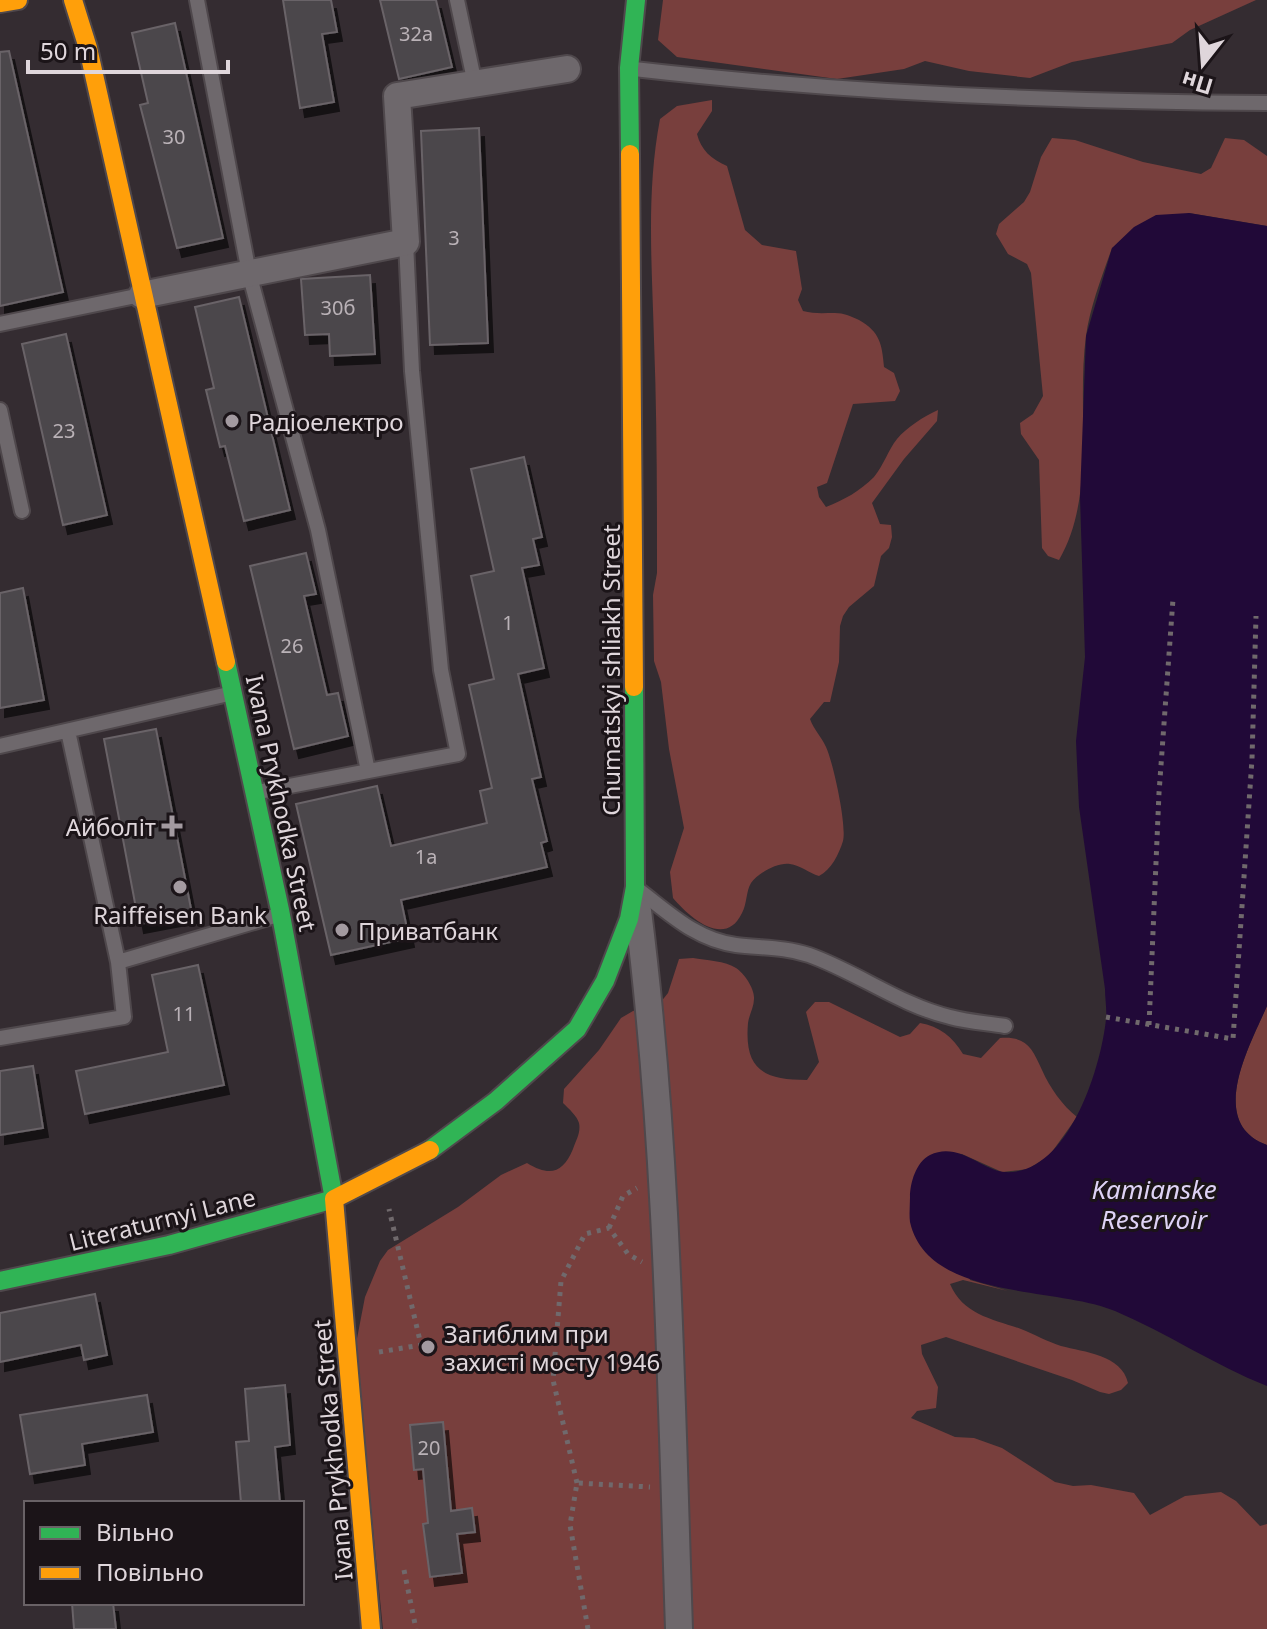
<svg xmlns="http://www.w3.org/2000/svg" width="1267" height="1629" font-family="'Noto Sans',sans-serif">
<defs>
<filter id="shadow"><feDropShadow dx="5" dy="9" stdDeviation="0" flood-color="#0009"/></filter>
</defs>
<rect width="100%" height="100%" fill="#342c31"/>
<!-- green -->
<path fill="#783f3d" d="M663 0H1256L1190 30 1172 43 1072 62 1030 78 969 71 925 61 904 69 837 79 677 57 658 40Z
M712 100V111L697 134C701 150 711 159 727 166L745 230 762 245 796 251 802 289 798 300 803 311C814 314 823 313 835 313 844 313 850 316 859 320 880 332 882 344 884 367L894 373 900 391 895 401 853 404 827 483 817 487 819 497 826 507C844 500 860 491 874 477 884 465 888 450 897 439 907 427 923 417 938 410L937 421 904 459 872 503 880 524 891 525 892 537 889 548 881 556 874 586 849 607 843 616 840 626 839 662 830 702H824L810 719C814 730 821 736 826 747 833 762 847 825 843 841 839 854 831 870 819 876 809 873 800 865 790 864 778 862 758 873 751 883 746 891 747 904 742 913 725 949 689 917 673 898L670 872 684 828 669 749 661 682 654 661 653 595 657 573C657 495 657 418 654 340 652 266 646 192 660 119L677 106Z
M1052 138 1075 140 1143 162 1201 174 1211 168 1225 138 1244 140 1267 156V226L1189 213 1112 248C1102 276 1090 307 1086 336 1076 409 1097 494 1059 560L1048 556 1042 548 1039 460 1021 434 1020 423 1033 414 1043 396 1031 273 1027 264 1008 254 996 234 999 224 1024 202 1030 192 1041 157Z
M693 958C705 960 726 961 736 968 744 973 755 989 754 999 754 1007 749 1015 748 1023 744 1070 764 1080 807 1080L819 1062 806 1012 815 1002H829L900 1037 910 1034 920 1023C939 1026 953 1037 963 1054L981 1058 1000 1038C1027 1036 1032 1048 1042 1070 1050 1088 1062 1105 1077 1117L1049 1156 1028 1169 1002 1172 962 1154 942 1152 970 1280 1008 1291 963 1280 950 1284C963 1315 993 1319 1021 1329 1034 1334 1048 1342 1061 1346 1084 1352 1122 1355 1128 1383L1121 1390 1109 1394 1100 1392 1072 1380 946 1337 921 1345 922 1354 938 1387 936 1408 917 1411 911 1418 955 1437 974 1438 1002 1448 1055 1482 1073 1486 1091 1485 1134 1493 1150 1515 1185 1496 1221 1492 1236 1501 1260 1526 1267 1524V1629H383L355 1349 365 1297 380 1261 388 1250 458 1207 501 1175 527 1163C550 1177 563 1173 573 1149 576 1140 581 1133 579 1123 577 1116 569 1109 563 1103L564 1089 599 1050 621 1018 633 1011 660 1003 668 993 679 959Z
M1267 1006V1145C1206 1123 1250 1045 1267 1006Z"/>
<!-- water -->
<path fill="#210938" d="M1189 213 1267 226V1006C1250 1045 1206 1123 1267 1145V1386C1214 1365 1167 1333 1115 1311 1057 1286 928 1301 910 1222 909 1214 910 1205 910 1197 910 1183 916 1162 930 1155 958 1141 982 1170 1004 1172 1067 1177 1101 1069 1106 1019 1107 1009 1105 999 1105 989L1079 807 1076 741 1085 657 1080 497 1086 336 1112 248 1134 227 1156 215Z"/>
<!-- building -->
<path fill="#4c464b" stroke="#696367" stroke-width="2" filter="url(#shadow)" d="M283 0H331L337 32 322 34 334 102 300 108Z
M380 0H436L452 67 399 79Z
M175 23 223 238 177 248 140 105 148 103 132 33Z
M9 51 63 292 0 306V52Z
M479 128 488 343 430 345 421 131Z
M370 275 375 354 330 356 329 334 305 335 301 279Z
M239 297 290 510 244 521 225 446 220 447 206 390 214 388 195 307Z
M66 334 107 515 63 525 22 344Z
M524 457 542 537 533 539 539 565 522 568 544 668 518 674 541 777 532 779 547 841 541 843 547 867 401 900 409 938 331 955 296 804 377 786 391 846 487 823 480 791 492 788 469 685 494 679 471 576 494 571 471 469Z
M306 553 316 594 304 596 327 695 338 693 348 736 294 749 250 566Z
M23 588 44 700 0 708V593Z
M156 729 192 914 139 924 104 739Z
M198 965 224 1085 85 1114 76 1071 168 1052 152 975Z
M33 1066 43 1128 0 1135V1071Z
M95 1294 107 1355 84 1360 81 1345 0 1362V1313Z
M285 1385 290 1445 275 1447 280 1503H241L236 1442 249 1441 245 1389Z
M147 1395 153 1432 82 1444 85 1465 30 1474 20 1415Z
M443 1422 451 1511 472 1508 475 1532 457 1534 462 1573 430 1577 423 1524 428 1523 423 1469 414 1470 410 1425Z
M72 1603H113L116 1629H74Z"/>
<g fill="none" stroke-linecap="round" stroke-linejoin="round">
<defs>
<path id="lane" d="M197 0 249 273 318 530 368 771
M457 0 475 84
M634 69C844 93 1055 102 1267 103
M0 324 141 295
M0 410 22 511
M68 731 118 962
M0 746 233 693
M258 792 458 754 441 670 412 371 406 242
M640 891C670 914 697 940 736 945 761 948 785 947 809 955 857 972 900 1005 950 1017 968 1022 987 1023 1005 1026
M0 1038 124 1017 118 962 278 915"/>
<path id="street" d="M142 295 406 242 397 96 567 69
M638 911C668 1149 671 1389 679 1629"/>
<path id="fast" d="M630 154 629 68 636 0
M226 662 280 910 334 1199
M430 1150 496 1101 577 1029 605 981 629 919 635 887 634 687
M0 1281 169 1245 334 1199"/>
<path id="slow" d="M73 0 88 48 226 662
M0 3 18 0
M630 154 634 687
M371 1629 334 1199 430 1150"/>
</defs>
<!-- lane casing -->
<use href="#lane" stroke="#4f484c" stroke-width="18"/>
<!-- street casing -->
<use href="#street" stroke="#4f484c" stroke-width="30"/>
<!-- fast casing -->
<use href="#fast" stroke="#4f484c" stroke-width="22"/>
<!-- slow casing -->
<use href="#slow" stroke="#4f484c" stroke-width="22"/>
<!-- path -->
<path stroke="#70696c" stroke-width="5" stroke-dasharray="4 6" stroke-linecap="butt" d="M1106 1017 1233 1039 1252 759 1256 616
M1149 1025 1159 793 1173 599
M609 1228 623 1196 637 1188
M379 1352 421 1345 389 1209
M577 1483 553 1380 561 1281 585 1234 609 1228 628 1254 642 1262
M404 1570 416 1629
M588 1629 570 1525 577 1483 650 1487"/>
<!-- lane -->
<use href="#lane" stroke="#6e686c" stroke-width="14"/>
<!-- street -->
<use href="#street" stroke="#6e686c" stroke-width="26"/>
<!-- fast -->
<use href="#fast" stroke="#30b455" stroke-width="18"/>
<!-- slow -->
<use href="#slow" stroke="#ff9f0a" stroke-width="18"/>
</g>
<!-- markers -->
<g fill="#a39aa0" stroke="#1b1418" stroke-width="3">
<circle cx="232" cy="421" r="8"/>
<path d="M168 814h8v8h8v8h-8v8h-8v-8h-8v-8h8z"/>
<circle cx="180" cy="887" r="8"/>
<circle cx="342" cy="930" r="8"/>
<circle cx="428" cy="1347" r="8"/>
</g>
<g text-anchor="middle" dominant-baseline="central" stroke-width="6" stroke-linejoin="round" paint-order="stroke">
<!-- number labels -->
<g font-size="20" fill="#bab2b7">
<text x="416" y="33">32а</text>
<text x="174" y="136">30</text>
<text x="454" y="237">3</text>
<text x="338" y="307">30б</text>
<text x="64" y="430">23</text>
<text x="508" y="622">1</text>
<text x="292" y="645">26</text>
<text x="426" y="856">1а</text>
<text x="184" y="1013">11</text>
<text x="429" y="1447">20</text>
</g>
<!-- poi labels -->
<g font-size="24" fill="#dfd6db" stroke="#1b1418" text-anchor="start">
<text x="248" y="421">Радіоелектро</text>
<text x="156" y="826" text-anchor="end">Айболіт</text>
<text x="180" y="914" text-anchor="middle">Raiffeisen Bank</text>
<text x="358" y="930">Приватбанк</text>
<text x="444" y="1333">Загиблим при<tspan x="444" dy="28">захисті мосту 1946</tspan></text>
</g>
<!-- street labels -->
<g font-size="24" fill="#dfd6db" stroke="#1b1418">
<text transform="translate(610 670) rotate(-90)">Chumatskyi shliakh Street</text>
<text transform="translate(282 803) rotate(78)">Ivana Prykhodka Street</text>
<text transform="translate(162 1219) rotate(-14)">Literaturnyi Lane</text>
<text transform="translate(332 1450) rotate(-95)">Ivana Prykhodka Street</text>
</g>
<!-- water labels -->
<g font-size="26" font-style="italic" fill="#ded2f5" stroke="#1b1418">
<text x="1154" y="1189">Kamianske<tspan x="1154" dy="30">Reservoir</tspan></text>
</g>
</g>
<!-- legend -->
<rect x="24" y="1501" width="280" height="104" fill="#1b1418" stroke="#696266" stroke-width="2"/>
<rect x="40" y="1527" width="40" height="12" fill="#30b455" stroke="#696266" stroke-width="2"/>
<text x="96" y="1541" font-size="24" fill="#dfd6db">Вільно</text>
<rect x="40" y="1567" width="40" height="12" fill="#ff9f0a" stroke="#696266" stroke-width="2"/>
<text x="96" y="1581" font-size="24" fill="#dfd6db">Повільно</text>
<!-- north arrow -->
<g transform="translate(1203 64) rotate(197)" stroke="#1b1418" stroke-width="6" paint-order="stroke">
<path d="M0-6L14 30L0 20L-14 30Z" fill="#dfd6db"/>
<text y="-12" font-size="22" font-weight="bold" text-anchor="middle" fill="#dfd6db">Пн</text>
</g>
<!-- scale -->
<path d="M28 60v12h200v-12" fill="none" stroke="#dfd6db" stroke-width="4"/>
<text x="40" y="60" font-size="24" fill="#dfd6db" stroke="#1b1418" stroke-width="6" paint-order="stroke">50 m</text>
</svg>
